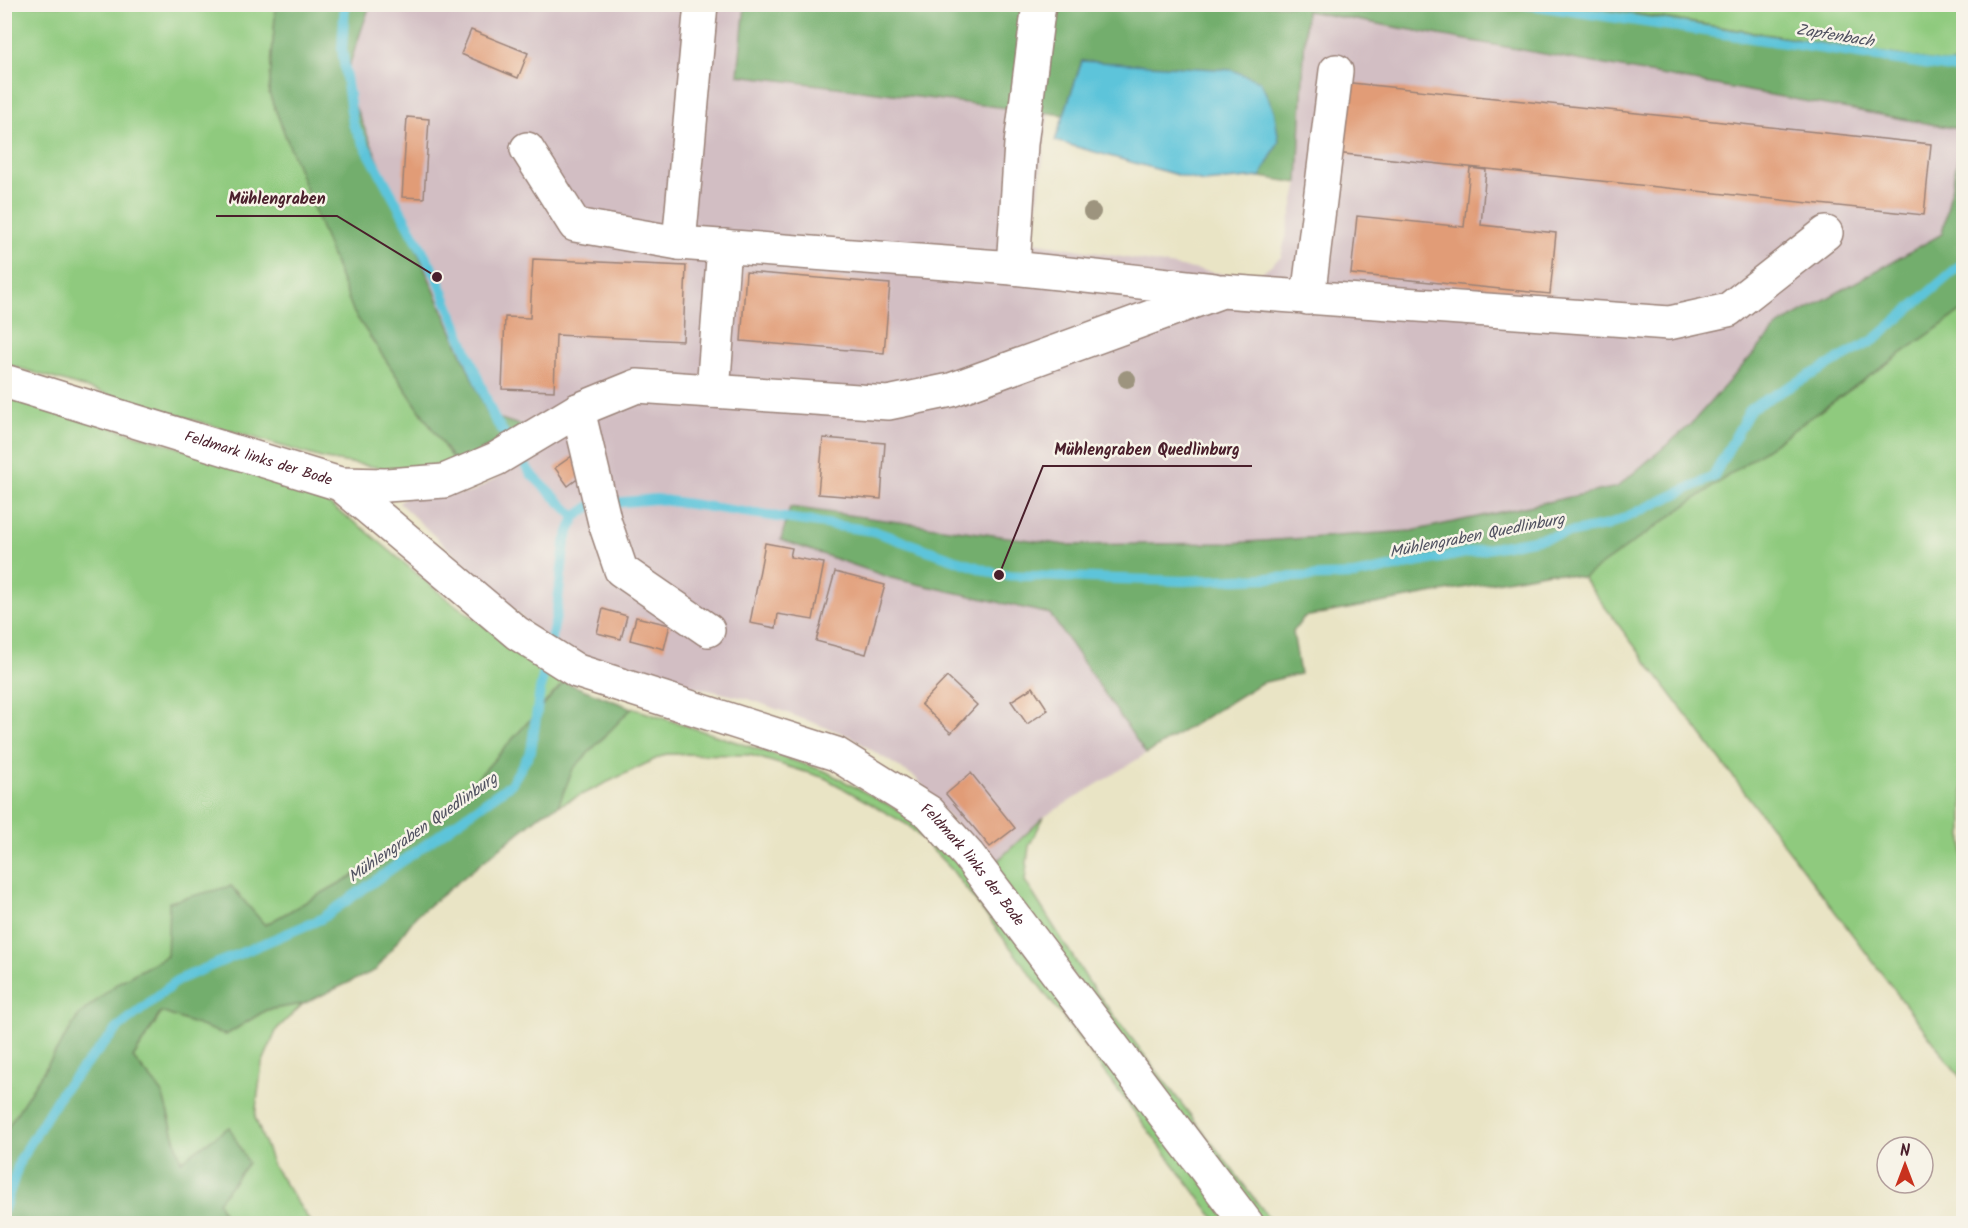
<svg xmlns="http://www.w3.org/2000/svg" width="1968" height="1228" font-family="Kalam,sans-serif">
<rect width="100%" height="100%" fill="#f7f3e8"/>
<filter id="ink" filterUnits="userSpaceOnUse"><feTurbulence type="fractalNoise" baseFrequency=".0167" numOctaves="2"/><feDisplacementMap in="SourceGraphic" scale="12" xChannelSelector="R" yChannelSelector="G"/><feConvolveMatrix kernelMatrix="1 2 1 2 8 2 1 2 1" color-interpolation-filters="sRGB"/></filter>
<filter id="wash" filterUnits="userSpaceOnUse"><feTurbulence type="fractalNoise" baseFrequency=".008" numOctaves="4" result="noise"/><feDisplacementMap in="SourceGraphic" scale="24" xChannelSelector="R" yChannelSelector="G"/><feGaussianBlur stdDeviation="1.35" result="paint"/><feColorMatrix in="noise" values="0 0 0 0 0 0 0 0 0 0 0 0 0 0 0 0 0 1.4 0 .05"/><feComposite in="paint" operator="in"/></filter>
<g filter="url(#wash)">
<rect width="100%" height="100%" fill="#e9e4c5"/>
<!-- industrial -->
<path fill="#d2bec3" d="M370 5H745L738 75 1048 114 1033 242 1253 279 1281 257 1298 183 1305 11 1963 130 1964 133 1942 234 1779 325 1689 426 1617 487 1412 531 1231 543 1066 545 947 529 781 540 891 578 1050 614 1146 754 1044 817 991 867 915 777 849 736 749 699 591 665 540 634 399 503 406 497 470 493 541 452 526 427 488 415 344 81Z"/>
<!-- green -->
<path fill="#8fca7e" stroke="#6c7454" stroke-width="1.5" d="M4 5H276L269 93 354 313 456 464 388 469 325 459 5 364Z
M1579 5H1963V62L1947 63Z
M1963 310V1081L1583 578Z
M5 395 300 484 364 529 447 599 564 682 457 801 356 874 265 926 231 886 167 956 119 982 79 1015 5 1133Z
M632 708 825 771 915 819 956 860 1235 1223H1218L952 870 908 825 825 778 750 755 666 754 558 806 572 769Z
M1044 817 1029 846 1025 881 1090 984 1273 1223H1262L991 867Z
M303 1004 277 1029 262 1064 255 1117 273 1166 311 1223H228L218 1202 229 1127 181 1161 162 1092 133 1058 162 1012 226 1035 266 1010Z"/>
<!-- forest -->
<path fill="#73ae6d" stroke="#5e664c" stroke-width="1.5" d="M276 5H370L344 81 488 415 526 427 456 464 354 313 269 93Z
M745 5H1579L1947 63 1963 62 1964 130 1306 11 1298 183 1260 177 1279 141 1082 61 1064 115 738 75Z
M1963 133V310L1583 578 1550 572 1304 617 1293 632 1300 674 1261 683 1146 754 1050 614 891 578 781 540 790 507 1066 545 1231 543 1412 531 1617 487 1689 426 1779 325 1942 234Z
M564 682 632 708 573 769 558 806 543 813 416 916 376 970 303 1004 266 1010 226 1035 161 1012 133 1058 162 1092 181 1161 229 1127 248 1163 218 1202 228 1223H5L4 1133 79 1015 119 982 167 956 169 902 231 886 265 925 356 874 457 801Z"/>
<!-- water -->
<path fill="#5dc4da" stroke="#547282" stroke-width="1.5" d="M1082 61 1232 70 1260 81 1274 110 1279 141 1260 177 1203 182 1055 141Z"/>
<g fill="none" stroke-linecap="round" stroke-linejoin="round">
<!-- stream -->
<path stroke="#5dc4da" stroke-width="10" d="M345 4 342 49 353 124 437 277 494 418 531 474 575 517
M1524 4 1964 70
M4 1209 20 1160 62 1091 119 1027 178 980 321 919 511 784 531 751 540 690 556 617 565 542 575 517 592 505 656 499 873 531 999 575 1183 581 1354 575 1609 525 1713 477 1751 408 1874 340 1964 262"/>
</g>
<g id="blocks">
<!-- building -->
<path fill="#e19c77" d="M471 30 528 53 518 78 461 54Z
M1342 82 1931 144 1924 215 1335 153Z
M407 117 429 119 424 198 402 197Z
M1470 168 1486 170 1481 225 1556 233 1550 294 1351 274 1357 216 1464 227Z
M533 259 686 266 683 341 556 335 554 391 502 389 505 317 530 318Z
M746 272 890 284 884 353 741 341Z
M823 438 885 443 881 499 818 494Z
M572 456 584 474 568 486 555 468Z
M765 543 792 548 790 557 824 563 813 620 778 614 776 628 750 623Z
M835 572 885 585 866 654 816 641Z
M603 609 627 616 621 639 597 633Z
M636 617 670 625 664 649 630 640Z
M947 677 977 705 951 733 921 704Z
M1033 687 1048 710 1027 724 1011 701Z
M971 773 1015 828 990 847 946 794Z"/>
</g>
</g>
<g filter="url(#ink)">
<use href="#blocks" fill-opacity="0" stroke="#9a8278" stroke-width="1.5"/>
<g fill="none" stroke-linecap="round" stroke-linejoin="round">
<defs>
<g id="minor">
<path d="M527 149 575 225 679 243 1013 268 1214 290"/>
<path d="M679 243 701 4"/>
<path d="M1013 268 1021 144 1039 4"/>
<path d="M1308 298 1336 71"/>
<path id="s1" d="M4 381 340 484 517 633 577 671 836 754 929 812 968 855 1247 1224"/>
<path d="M713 391 724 246"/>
<path d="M578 410 605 523 621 570 708 630"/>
<path d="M340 484 386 485 444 481 496 459 578 410 637 386 888 403 951 390 1222 291 1669 323 1728 310 1826 233"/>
</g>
</defs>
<!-- minor casing -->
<use href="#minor" stroke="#9a8278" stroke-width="36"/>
<!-- minor -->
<use href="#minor" stroke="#fff" stroke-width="33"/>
</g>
<!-- trees -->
<g fill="#9d947e">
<circle cx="1092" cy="212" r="9"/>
<circle cx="1127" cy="379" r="9"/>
</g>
</g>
<g text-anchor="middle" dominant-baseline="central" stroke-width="5" stroke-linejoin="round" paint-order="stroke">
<!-- street labels -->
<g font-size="15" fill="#4a1f2b" stroke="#f7f3e8">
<text stroke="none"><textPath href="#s1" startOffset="266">Feldmark links der Bode</textPath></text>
<text stroke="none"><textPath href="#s1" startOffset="1104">Feldmark links der Bode</textPath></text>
</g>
<!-- water labels -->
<g font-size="16" font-style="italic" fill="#505160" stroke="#f7f3e8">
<text transform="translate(1835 36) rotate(9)">Zapfenbach</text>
<text transform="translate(1477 536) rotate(-11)">Mühlengraben Quedlinburg</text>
<text transform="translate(423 828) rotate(-35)">Mühlengraben Quedlinburg</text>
</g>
</g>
<!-- callouts -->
<path fill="none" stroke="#4a1f2b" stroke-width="2" d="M437 277L337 216H216M999 575L1043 466H1252"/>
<g fill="#4a1f2b" stroke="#f7f3e8" stroke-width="2">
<circle cx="437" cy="277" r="6"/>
<circle cx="999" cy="575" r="6"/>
</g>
<g font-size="16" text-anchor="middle" font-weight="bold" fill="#4a1f2b" stroke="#f7f3e8" stroke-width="5" stroke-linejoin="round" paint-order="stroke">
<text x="277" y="204">Mühlengraben</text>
<text x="1147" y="455">Mühlengraben Quedlinburg</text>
</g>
<!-- margin -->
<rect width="1968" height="1228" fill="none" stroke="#f7f3e8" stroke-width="24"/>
<!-- north arrow -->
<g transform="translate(1905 1165)"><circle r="28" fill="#f7f3e8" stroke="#b29e9c" stroke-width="1.5"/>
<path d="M0-4.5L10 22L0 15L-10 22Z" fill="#c8321e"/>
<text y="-9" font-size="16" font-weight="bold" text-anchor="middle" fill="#4a1f2b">N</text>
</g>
</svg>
